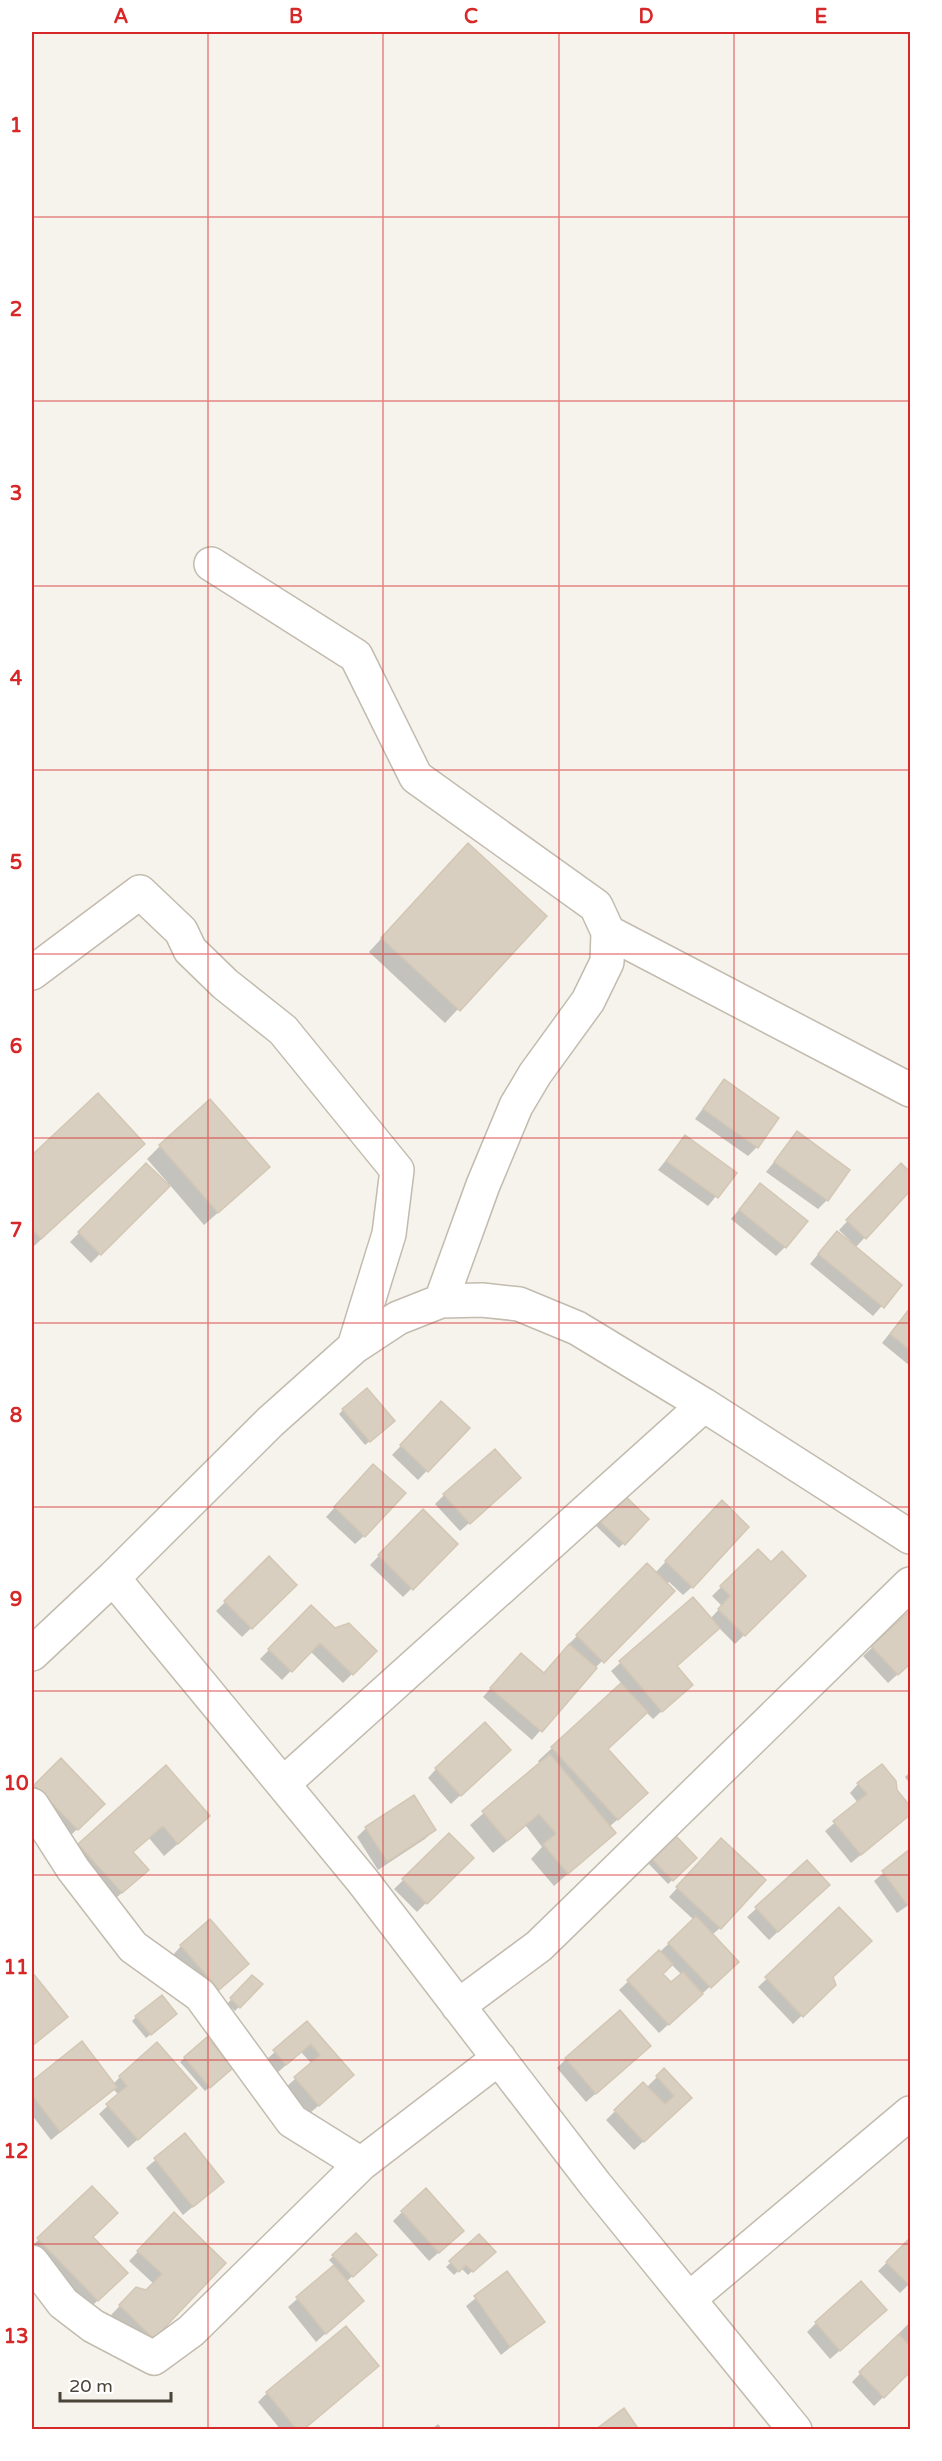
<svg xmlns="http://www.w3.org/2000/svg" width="942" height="2461" font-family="'Varela Round',sans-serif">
<rect width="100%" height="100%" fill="#f6f3ec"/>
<!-- shadow -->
<path fill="#0003" fill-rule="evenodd" d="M455 858 545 916 445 1023 369 952Z
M724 1081 757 1147 748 1156 695 1119Z
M98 1095 130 1157 32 1248V1157Z
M797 1133 827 1200 818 1209 766 1172Z
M685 1137 735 1173 708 1206 658 1170Z
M160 1146 255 1180 204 1225 169 1184 91 1263 70 1242 146 1165 166 1185 168 1183 147 1159Z
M901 1165 910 1174V1189L855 1248 900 1285 873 1316 810 1264 828 1242 849 1244 851 1242 839 1230Z
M760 1185 785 1247 776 1256 731 1219Z
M910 1308V1366L882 1343Z
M442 1403 468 1428 418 1480 392 1455Z
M343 1410 389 1425 365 1445 339 1414Z
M365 1474 364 1536 355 1544 326 1517Z
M510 1487 460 1531 435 1504 444 1495Z
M620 1493 647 1519 619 1548 592 1522Z
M722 1502 692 1587 683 1595 669 1582 667 1584 673 1591 593 1670 532 1740 483 1697 512 1664 543 1675 568 1645 647 1565 655 1573Z
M423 1511 456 1544 403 1597 370 1565Z
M758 1551 771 1564 804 1576 735 1644 719 1628 675 1667 682 1693 653 1719 646 1712 606 1750 633 1806 609 1827 614 1833 554 1886 531 1859 542 1847 526 1826 493 1853 470 1825 540 1764 538 1761 552 1748 622 1684 611 1671 693 1599 710 1619 722 1606 712 1596Z
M269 1559 295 1585 242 1637 216 1611Z
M311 1607 334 1630 375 1651 343 1683 310 1651 282 1680 260 1659Z
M910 1613V1663L888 1683 863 1656Z
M500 1758 451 1804 428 1778 436 1769Z
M61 1760 103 1804 68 1838 32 1789Z
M166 1768 195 1829 164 1856 149 1838 132 1853 133 1883 108 1905 66 1858Z
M910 1772V1784L905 1777Z
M858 1784 895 1790 910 1809V1814L851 1863 825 1831 858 1803 850 1793Z
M366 1828 434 1830 425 1839 378 1870 357 1837Z
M449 1836 471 1858 417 1912 394 1889Z
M674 1836 695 1858 668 1884 647 1862Z
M712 1849 720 1928 712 1935 737 1962 659 2033 619 1990 694 1920 669 1897ZM671 1964 682 1975 671 1984 661 1974Z
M910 1851V1904L897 1913 874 1881Z
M807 1862 819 1894 769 1940 747 1917Z
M839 1909 831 1977 834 1985 793 2024 758 1987Z
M181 1946 238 1973 210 1998 173 1955Z
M32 1974 66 2017 32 2046Z
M252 1977 261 1984 235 2011 227 2004Z
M136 2017 171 2018 146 2038 132 2021Z
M307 2023 343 2084 309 2114 286 2087 312 2064 301 2052 277 2073 266 2060Z
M206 2039 227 2072 205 2091 180 2062Z
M82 2043 113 2084 120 2077 187 2096 128 2148 99 2114 119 2095 113 2089 51 2140 32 2115V2083Z
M640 2055 586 2102 557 2068 566 2059Z
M664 2070 681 2107 634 2150 606 2120 643 2084 647 2087Z
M185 2135 222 2182 183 2215 146 2168Z
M92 2188 91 2238 125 2273 89 2309 32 2246Z
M402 2212 453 2240 429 2261 393 2221Z
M174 2215 224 2263 144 2347 111 2315 137 2288 146 2292 154 2284 129 2261Z
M356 2235 375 2255 346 2282 362 2301 316 2342 288 2307 335 2266 329 2260Z
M479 2236 493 2252 468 2275 461 2268 454 2275 446 2267Z
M910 2240V2283L900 2293 878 2271Z
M507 2273 543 2321 501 2355 466 2306Z
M876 2319 830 2359 807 2332 816 2323Z
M910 2322V2371L874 2406 852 2382Z
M267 2393 303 2430H281L258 2402Z
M438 2424 443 2430H431Z"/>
<!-- building -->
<path fill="#d8cfc1" stroke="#d3c7b4" stroke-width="1.5" d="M468 843 547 916 460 1011 381 938Z
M724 1079 779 1118 758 1148 703 1109Z
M98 1093 145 1144 41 1239 32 1229V1155Z
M210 1099 270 1167 218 1213 159 1145Z
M797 1131 850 1170 828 1201 774 1162Z
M685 1135 737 1173 718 1198 666 1161Z
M146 1163 170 1186 101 1255 78 1232Z
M901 1163 910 1172V1191L866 1239 846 1220Z
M760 1183 808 1221 786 1248 739 1210Z
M837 1231 902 1285 884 1308 818 1254Z
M910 1308V1350L890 1334Z
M367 1388 395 1421 370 1442 342 1409Z
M441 1401 470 1428 428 1472 400 1445Z
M495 1449 521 1478 470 1524 443 1494Z
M373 1464 406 1493 365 1537 334 1507Z
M620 1491 649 1519 625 1545 595 1517Z
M722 1500 749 1527 693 1588 665 1561Z
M423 1509 458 1544 413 1590 378 1555Z
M758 1549 771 1562 782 1551 806 1576 745 1636 718 1609 730 1596 720 1586Z
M269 1556 297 1585 252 1629 224 1601Z
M647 1563 675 1591 604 1663 576 1635Z
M693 1597 720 1628 677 1666 693 1685 662 1712 619 1661Z
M311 1605 335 1628 349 1623 377 1651 353 1675 320 1643 292 1672 268 1649Z
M910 1611V1664L898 1675 871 1646Z
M569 1644 597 1668 542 1732 490 1688 521 1653 544 1673Z
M621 1683 648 1712 608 1749 648 1793 618 1820 551 1747Z
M485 1722 511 1750 461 1796 435 1768Z
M550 1754 616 1833 568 1874 543 1844 556 1834 539 1814 507 1841 482 1811Z
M61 1758 105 1804 78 1830 34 1785Z
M882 1764 896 1781 897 1790 910 1806V1815L861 1855 833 1821 867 1794 857 1783Z
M166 1765 210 1816 178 1844 163 1826 133 1852 149 1870 122 1893 78 1844Z
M414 1795 436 1830 387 1862 365 1827Z
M449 1833 474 1858 427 1904 402 1879Z
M674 1834 697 1858 673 1881 650 1857Z
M721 1838 766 1880 721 1929 676 1887Z
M910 1849V1903L907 1905 882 1871Z
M807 1860 830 1885 778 1932 755 1907Z
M839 1907 872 1941 833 1977 836 1985 803 2017 765 1977Z
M696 1916 739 1962 711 1988 668 1943Z
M210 1919 249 1964 219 1990 180 1945Z
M659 1950 673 1964 663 1974 671 1982 683 1972 703 1994 669 2025 627 1980Z
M32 1972 68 2017 32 2046Z
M252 1975 263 1984 240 2008 230 1998Z
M162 1995 177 2014 151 2035 135 2016Z
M620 2010 651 2046 596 2094 565 2058Z
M307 2021 354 2075 319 2106 294 2077 320 2055 311 2044 286 2065 273 2050Z
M207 2037 233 2068 210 2088 184 2057Z
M82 2041 117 2087 60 2132 32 2095V2081Z
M157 2042 197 2088 138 2140 106 2104 127 2086 119 2076Z
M664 2068 692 2098 644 2142 614 2110 643 2082 665 2104 674 2096 656 2076Z
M185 2133 224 2182 193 2207 154 2158Z
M92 2186 118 2213 93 2237 128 2273 98 2301 37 2238Z
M426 2188 464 2231 439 2253 401 2211Z
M174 2212 226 2263 154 2339 119 2305 136 2287 146 2290 162 2274 137 2251Z
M356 2233 377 2255 353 2277 332 2255Z
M479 2234 496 2252 473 2272 466 2265 459 2272 449 2261Z
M910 2238V2286L886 2262Z
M334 2265 364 2301 326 2334 296 2297Z
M507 2271 545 2322 510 2347 474 2296Z
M861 2281 887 2310 840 2351 815 2322Z
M346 2326 379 2366 303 2430H297L266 2392Z
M899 2334 910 2346V2372L884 2398 859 2372Z
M624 2408 639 2430H595Z"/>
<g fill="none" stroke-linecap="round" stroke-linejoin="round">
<defs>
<path id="minor" d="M211 564 356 656 416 777 596 906 608 932 607 962 588 1001 535 1074 516 1106 483 1185 441 1301
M608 932 910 1090
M32 973 140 892 181 931 190 950 225 984 283 1030 397 1170 389 1234 354 1347
M113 1578 362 1880 595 2184 795 2430
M32 1654 113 1578 270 1422 354 1347 398 1318 441 1301 482 1300 519 1304 577 1328 704 1405 910 1537
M283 1784 704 1405
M32 1805 73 1869 133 1947 200 1995 292 2121 361 2164 499 2058
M458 2006 539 1946 910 1584
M32 2262 63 2303 93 2326 154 2358 191 2331 361 2164
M689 2299 910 2113"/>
</defs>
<!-- minor casing -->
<use href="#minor" stroke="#c2bbae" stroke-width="36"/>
<!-- minor -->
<use href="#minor" stroke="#fff" stroke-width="33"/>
</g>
<!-- grid -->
<path fill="none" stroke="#d62828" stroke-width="1.5" stroke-opacity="0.55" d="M208 32V2430M383 32V2430M559 32V2430M734 32V2430M32 217H910M32 401H910M32 586H910M32 770H910M32 954H910M32 1138H910M32 1323H910M32 1507H910M32 1691H910M32 1875H910M32 2060H910M32 2244H910"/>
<!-- border -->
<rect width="942" height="2461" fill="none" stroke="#ffffff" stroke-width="66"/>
<!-- scale -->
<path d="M60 2392v9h111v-9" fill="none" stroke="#4b4439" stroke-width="3"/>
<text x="69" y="2392" font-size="18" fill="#4b4439" stroke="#ffffff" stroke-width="4.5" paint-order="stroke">20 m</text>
<rect x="33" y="33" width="876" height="2395" fill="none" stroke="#d62828" stroke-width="2"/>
<g font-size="20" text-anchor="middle" font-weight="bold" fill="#d62828">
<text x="121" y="23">A</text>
<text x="296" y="23">B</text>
<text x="471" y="23">C</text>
<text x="646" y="23">D</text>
<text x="821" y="23">E</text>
<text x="16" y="132">1</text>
<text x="16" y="316">2</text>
<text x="16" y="500">3</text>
<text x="16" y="685">4</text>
<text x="16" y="869">5</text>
<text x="16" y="1053">6</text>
<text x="16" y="1237">7</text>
<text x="16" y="1422">8</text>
<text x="16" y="1606">9</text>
<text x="16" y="1790">10</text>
<text x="16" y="1974">11</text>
<text x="16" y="2158">12</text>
<text x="16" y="2343">13</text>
</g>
</svg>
